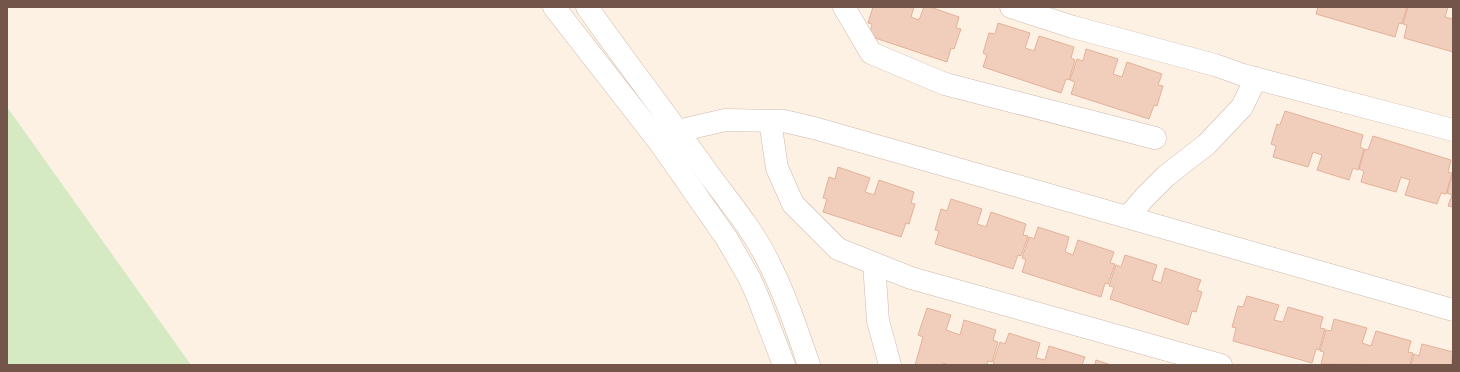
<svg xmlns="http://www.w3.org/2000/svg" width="1460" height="372" font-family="Lato,sans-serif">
<rect width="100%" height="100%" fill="#fcf1e3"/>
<!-- green -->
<path fill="#d5eac2" d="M7 107 191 365H7Z"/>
<!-- building -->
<path fill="#f1cdbb" stroke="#e4b29b" d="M873 7H914L911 17 919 20 924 7H930L959 17 956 28 961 29 954 49 951 48 947 62 869 36 872 24 868 23Z
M1318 7H1407L1402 24 1399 23 1395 37 1316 14Z
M1408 7H1448L1445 17 1453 19V52L1404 38 1407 25 1403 24Z
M998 23 1030 33 1025 48 1034 51 1039 36 1074 47 1071 58 1075 60 1069 80 1066 79 1061 93 983 67 987 55 983 53 989 33 995 34Z
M1086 49 1118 59 1113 74 1122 77 1127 62 1162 74 1158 85 1163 86 1157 106 1154 105 1149 119 1071 94 1075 82 1070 80 1077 59 1083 61Z
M1285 111 1363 135 1360 147 1364 149 1358 170 1353 168 1349 180 1317 170 1322 155 1313 152 1308 167 1273 157 1276 146 1271 144 1277 124 1280 125Z
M1373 136 1451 160 1448 172 1452 173 1446 194 1441 193 1437 204 1405 195 1410 180 1401 177 1396 192 1361 182 1364 171 1359 169 1365 149 1368 150Z
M838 167 870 178 865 192 874 195 879 180 914 192 911 203 915 204 909 224 906 223 901 237 823 212 827 199 823 198 829 177 835 179Z
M1453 173V207L1448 206 1452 195 1447 193Z
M951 199 982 209 977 224 986 227 991 212 1026 224 1023 235 1028 236 1021 256 1018 255 1013 269 935 244 939 231 935 230 941 209 947 211Z
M1038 227 1069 237 1065 252 1073 255 1078 240 1114 252 1110 263 1115 264 1108 284 1105 283 1101 297 1022 272 1026 260 1022 258 1029 237 1034 239Z
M1125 255 1157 265 1152 280 1161 283 1165 268 1201 280 1197 290 1202 292 1196 312 1192 311 1188 325 1110 299 1114 287 1109 286 1116 265 1121 267Z
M1247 296 1279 305 1274 320 1283 322 1288 307 1323 317 1320 328 1325 329 1319 350 1316 349 1312 363 1233 341 1236 328 1232 327 1238 306 1243 307Z
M927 308 951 315 946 330 960 335 964 320 996 330 993 340 998 342 992 362 988 361 987 365H949L943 363 942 365H915L923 337 918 335Z
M1334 319 1367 328 1362 343 1371 346 1376 331 1411 341 1408 352 1413 353 1410 365 1321 364 1324 352 1320 351 1326 330 1331 331Z
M1009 333 1040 343 1036 358 1045 360 1049 346 1085 357 1082 365H997L993 363 1000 342 1005 344Z
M1422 344 1453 352 1451 365H1411L1414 354 1419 356Z
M1096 360 1111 365H1095Z"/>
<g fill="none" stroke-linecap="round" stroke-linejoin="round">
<defs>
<path id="street" d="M844 7 871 53 945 84 1155 138
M1011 7 1073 27 1215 65 1243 75 1453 130
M770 121 777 168 793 204 838 249 911 278 1221 365
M663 141 678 131 725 120 784 121 814 128 1453 310
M1128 217 1144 198 1166 176 1207 144 1242 107 1256 78
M874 263 878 321 890 365"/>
<path id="secondary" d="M554 7 660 143 727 239 750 279 759 300 784 365
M587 7C627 64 670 119 710 176 730 203 753 230 768 261 785 294 797 330 809 365"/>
</defs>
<!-- street casing -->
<use href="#street" stroke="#cfb9ad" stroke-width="23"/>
<!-- secondary casing -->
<use href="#secondary" stroke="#d2b9aa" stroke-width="23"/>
<!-- street -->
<use href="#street" stroke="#fff" stroke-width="22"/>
<!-- secondary -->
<use href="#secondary" stroke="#fff" stroke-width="22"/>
</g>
<!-- border -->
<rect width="1460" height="372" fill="none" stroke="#745549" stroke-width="16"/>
</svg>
